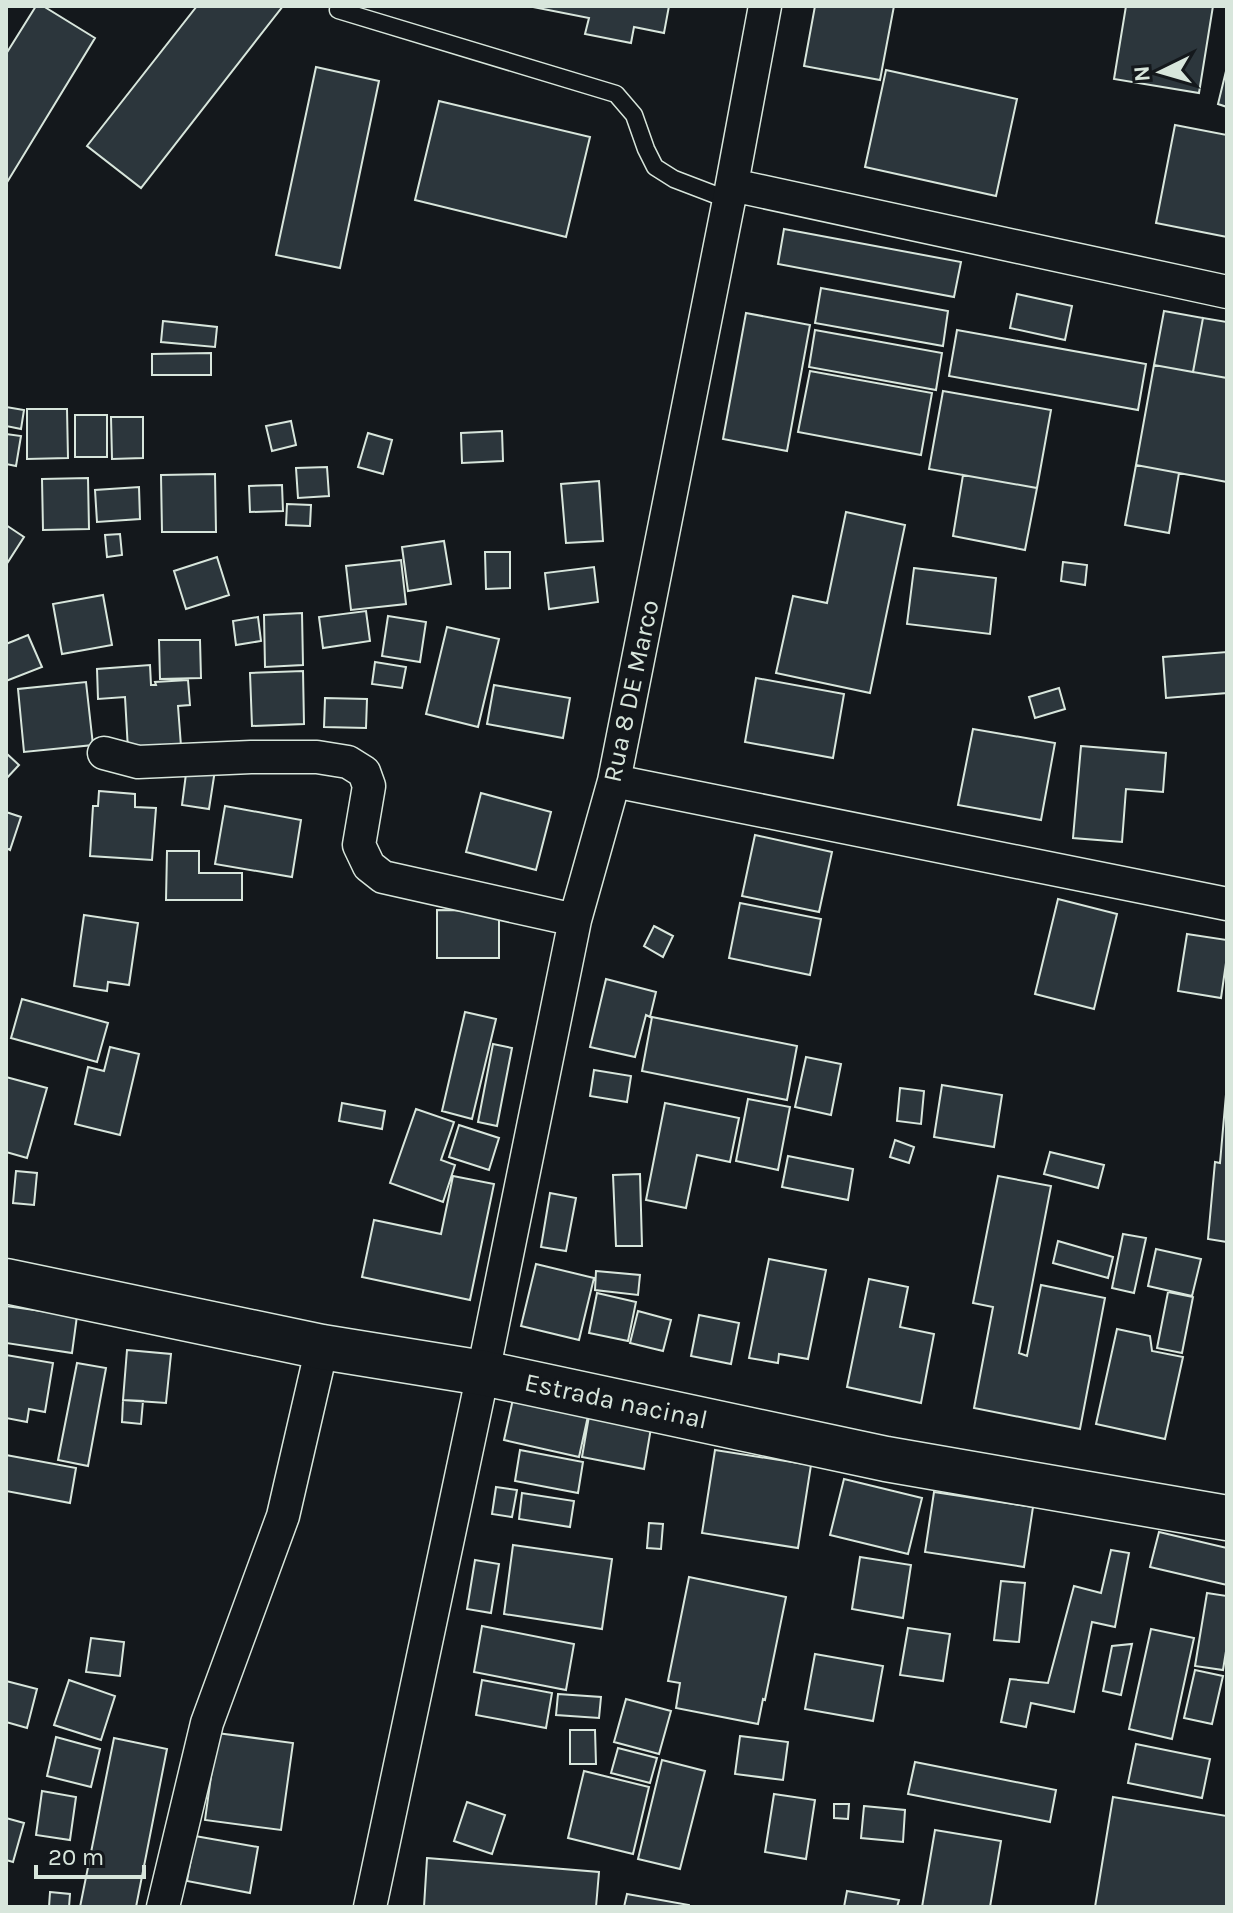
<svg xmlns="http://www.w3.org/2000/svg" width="1233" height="1913" font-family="Karla,sans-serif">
<rect width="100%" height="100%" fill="#14181c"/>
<!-- building -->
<path fill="#2c363c" stroke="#d8e6dc" stroke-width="2" d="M36 6H43L95 38 6 184V54Z
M197 6H283L141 188 87 146Z
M528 6H669L664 33 634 27 631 43 585 34 589 18Z
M815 6H894L880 80 804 66Z
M1126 6H1213L1199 93 1114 79Z
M316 67 379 81 340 268 276 255Z
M1227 67V107L1218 104Z
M886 70 1017 99 996 196 865 167Z
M439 101 590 137 566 237 415 200Z
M1175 125 1227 135V237L1156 223Z
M784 229 961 262 954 297 778 264Z
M821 288 948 311 943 346 815 323Z
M1017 294 1072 306 1065 340 1010 328Z
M1164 311 1203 318 1193 372 1154 365Z
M746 313 810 325 787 451 723 439Z
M1203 318 1227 322V378L1193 372Z
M163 321 217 327 215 347 161 342Z
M815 330 942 353 936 390 809 367Z
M957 330 1146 364 1138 410 949 376Z
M211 353V375H152V354Z
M1154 365 1227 378V482L1136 465Z
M810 371 932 393 921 455 798 432Z
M943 391 1051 410 1037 488 929 469Z
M6 407 24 410 21 429 6 426Z
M27 409H67L68 458 27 459Z
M75 415H107V457H75Z
M111 417H143V458L112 459Z
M291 421 296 445 272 451 266 426Z
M502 431 503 461 462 463 461 433Z
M368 433 392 440 383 474 358 467Z
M6 434 21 436 16 466 6 464Z
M1136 465 1179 473 1169 533 1125 525Z
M327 467 329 496 298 498 296 468Z
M215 474 216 532H162L161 475Z
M963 475 1037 488 1025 550 953 536Z
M88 478 89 529 43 530 42 479Z
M599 481 603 541 566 543 561 484Z
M282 485 283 511 250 512 249 486Z
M139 487 140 519 97 522 95 490Z
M287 504 311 505 310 526 286 525Z
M846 512 905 525 870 693 776 673 793 596 827 603Z
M6 525 24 537 6 565Z
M120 534 122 555 107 557 105 535Z
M444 541 451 584 408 591 402 547Z
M485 552H510V588L486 589Z
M217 557 229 595 186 609 174 571Z
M401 560 406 604 351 610 346 566Z
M1063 562 1087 565 1085 585 1061 581Z
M594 567 598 602 549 609 545 573Z
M914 568 996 578 990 634 907 624Z
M103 595 112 645 62 654 53 604Z
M366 611 370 641 323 648 319 617Z
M302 613 303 665 265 667 264 615Z
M388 616 426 622 420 662 382 656Z
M258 617 261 641 236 645 233 621Z
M447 627 499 639 478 727 426 714Z
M28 635 42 667 6 681V644Z
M159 640H200L201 678 160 679Z
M1227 652V693L1166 698 1163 657Z
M375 662 406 667 402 688 372 684Z
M150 665 151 685H156L155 682 188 680 190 705 178 706 181 746 128 750 125 697 98 699 97 669Z
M303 671 304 724 252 726 250 673Z
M756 678 844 694 833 758 745 742Z
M86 682 93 745 24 752 18 689Z
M494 685 570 698 563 738 487 724Z
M1059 688 1065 709 1035 718 1029 697Z
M325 698 367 699 366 728 324 727Z
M973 729 1055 743 1041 820 958 805Z
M1081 746 1166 753 1163 792 1126 789 1122 842 1073 838Z
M6 753 19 765 6 779Z
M187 766 215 770 209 809 182 805Z
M99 791 135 794V807L156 808 152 860 90 856 93 806H98Z
M481 793 551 812 536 870 466 852Z
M225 806 301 820 292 877 215 864Z
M6 812 21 817 10 850 6 848Z
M755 835 832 852 819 912 742 896Z
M167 851H199V873H242V900H166Z
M1058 899 1117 914 1094 1009 1035 994Z
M740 903 821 919 810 975 729 958Z
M437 910 499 911V958H437Z
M84 915 138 923 129 985 108 982 107 991 74 986Z
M654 926 673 936 663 957 644 946Z
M1187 934 1227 940V956L1221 998 1178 991Z
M606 979 656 992 650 1017 646 1015 635 1057 590 1047Z
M22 999 108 1023 97 1062 11 1038Z
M465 1012 496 1019 472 1119 442 1111Z
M652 1017 797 1046 787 1100 642 1071Z
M493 1044 512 1048 497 1126 478 1122Z
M110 1047 139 1054 120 1135 75 1124 88 1067 104 1071Z
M806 1057 841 1064 831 1115 795 1107Z
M594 1070 631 1076 627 1102 590 1096Z
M6 1077 47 1088 27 1158 6 1152Z
M1227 1083V1242L1208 1239 1215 1162 1220 1163Z
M942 1085 1002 1095 994 1147 934 1137Z
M900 1088 924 1091 921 1124 897 1121Z
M748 1099 790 1107 778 1170 736 1161Z
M342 1103 385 1111 382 1129 339 1121Z
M665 1103 739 1118 730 1162 697 1155 686 1208 646 1200Z
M416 1109 454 1122 441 1160 455 1165 443 1202 390 1183Z
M459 1125 499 1138 489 1170 449 1157Z
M895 1140 914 1147 909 1163 890 1157Z
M1050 1152 1104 1165 1098 1188 1044 1174Z
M788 1156 853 1169 848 1200 782 1187Z
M16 1171 37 1173 34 1205 13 1203Z
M640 1174 642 1246H616L613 1175Z
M453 1176 494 1184 470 1300 362 1277 374 1220 441 1234Z
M998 1176 1051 1186 1019 1353 1027 1356 1041 1285 1105 1298 1080 1429 974 1408 993 1307 973 1303Z
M550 1193 576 1198 566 1251 541 1247Z
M1123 1234 1146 1238 1134 1293 1112 1288Z
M1058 1241 1113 1257 1108 1278 1053 1263Z
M1156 1249 1201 1259 1192 1296 1148 1286Z
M769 1259 826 1270 808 1359 779 1354 778 1363 749 1358Z
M536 1264 594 1278 579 1340 521 1326Z
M596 1271 640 1275 638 1295 595 1290Z
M869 1279 908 1287 900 1327 934 1334 921 1403 847 1387Z
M1168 1292 1193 1297 1182 1353 1157 1348Z
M597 1293 636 1302 628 1341 589 1333Z
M6 1306 77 1316 72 1353 6 1343Z
M638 1311 671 1320 663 1351 630 1343Z
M699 1315 739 1323 731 1364 691 1356Z
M1117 1329 1150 1336 1152 1351 1183 1357 1165 1439 1096 1424Z
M127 1350 171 1354 166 1403 123 1400Z
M6 1355 53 1363 45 1412 29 1409 27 1422 6 1418Z
M77 1363 106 1368 88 1466 58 1460Z
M513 1399 588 1416 579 1457 504 1440Z
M123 1400 143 1401 141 1424 122 1422Z
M589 1416 651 1428 644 1469 582 1457Z
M520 1450 583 1462 578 1493 515 1481Z
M715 1450 811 1465 798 1548 702 1533Z
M6 1455 76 1468 70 1503 6 1491Z
M844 1479 922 1498 908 1554 830 1535Z
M496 1487 517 1490 512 1517 492 1514Z
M934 1492 1033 1507 1024 1567 925 1552Z
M522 1493 574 1501 570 1527 519 1519Z
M649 1523 663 1524 661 1549 647 1548Z
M1159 1532 1227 1548V1585L1150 1567Z
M513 1545 612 1559 602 1629 504 1614Z
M1111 1550 1129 1553 1115 1627 1092 1622 1074 1712 1031 1703 1026 1727 1001 1722 1010 1679 1048 1683 1074 1586 1101 1593Z
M860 1557 911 1565 903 1618 852 1609Z
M475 1560 499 1564 491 1613 467 1609Z
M689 1577 786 1597 765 1700 763 1699 758 1724 676 1708 680 1683 668 1681Z
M1001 1581 1025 1583 1019 1642 994 1640Z
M1207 1593 1227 1596V1645L1223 1670 1195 1666Z
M482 1626 574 1644 566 1690 474 1672Z
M908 1628 950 1634 943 1681 900 1675Z
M1151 1629 1194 1638 1172 1739 1129 1729Z
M91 1638 124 1642 120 1676 86 1672Z
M1132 1644 1121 1695 1103 1691 1112 1646Z
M815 1654 883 1666 873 1721 805 1709Z
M1195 1670 1223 1676 1212 1724 1184 1718Z
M69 1680 115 1696 101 1740 54 1725Z
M482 1680 552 1693 546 1728 476 1715Z
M6 1681 37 1689 27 1728 6 1722Z
M558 1694 601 1697 599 1718 556 1715Z
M626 1699 671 1711 659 1754 614 1742Z
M570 1730H595L596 1764H570Z
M217 1733 293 1743 281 1830 205 1820Z
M740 1736 788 1742 783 1780 735 1774Z
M56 1737 100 1749 91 1787 47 1776Z
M114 1738 167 1749 136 1907H80Z
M1136 1744 1210 1759 1202 1798 1128 1783Z
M618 1748 657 1758 650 1783 611 1773Z
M662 1760 705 1771 680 1869 638 1859Z
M915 1762 1056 1790 1050 1822 908 1794Z
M584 1771 649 1787 633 1854 568 1838Z
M42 1791 76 1797 70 1840 36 1835Z
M774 1794 815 1800 806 1859 765 1852Z
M1113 1797 1227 1816V1907H1095Z
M467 1802 505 1815 492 1854 454 1841Z
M834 1804H849L848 1819 834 1818Z
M864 1806 905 1810 903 1842 861 1838Z
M6 1818 24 1823 13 1862 6 1860Z
M935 1830 1001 1841 990 1907H922Z
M195 1836 258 1847 250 1893 187 1881Z
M427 1858 599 1872 596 1907H424Z
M847 1891 899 1900 897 1907H844Z
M50 1892 70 1894 69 1907H49Z
M627 1894 689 1905V1907H624Z"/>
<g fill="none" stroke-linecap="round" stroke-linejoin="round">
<defs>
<path id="service" d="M338 10 616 94 634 115 646 149 655 167 674 179 729 200"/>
<path id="minor" d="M732 185 1227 292
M104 753 138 762 251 757H317L348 762 364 772 369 786 359 845 369 866 383 877 575 920
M614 781 1227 904
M163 1907 207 1723 283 1516 322 1347
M370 1907 483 1373 575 920 614 781 729 200 765 6"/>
<path id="trunk" d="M6 1281 322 1347 483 1373 886 1459 1227 1518"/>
</defs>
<!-- service casing -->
<use href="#service" stroke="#d8e6dc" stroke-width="19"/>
<!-- minor casing -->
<use href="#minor" stroke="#d8e6dc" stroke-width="35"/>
<!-- trunk casing -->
<use href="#trunk" stroke="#d8e6dc" stroke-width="47"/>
<!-- service -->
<use href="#service" stroke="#14181c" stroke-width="16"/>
<!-- minor -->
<use href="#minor" stroke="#14181c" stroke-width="32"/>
<!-- trunk -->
<use href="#trunk" stroke="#14181c" stroke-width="44"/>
</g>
<g text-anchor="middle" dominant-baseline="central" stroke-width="6" stroke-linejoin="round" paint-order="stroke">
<!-- street labels -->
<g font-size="26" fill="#d8e6dc" stroke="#14181c">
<text transform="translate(631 691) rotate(-78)">Rua 8 DE Marco</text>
<text transform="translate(616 1401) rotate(12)">Estrada nacinal</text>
</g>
</g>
<!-- border -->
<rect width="1233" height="1913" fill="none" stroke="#d8e6dc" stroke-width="16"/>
<!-- north arrow -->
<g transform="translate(1161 72) rotate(265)" stroke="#14181c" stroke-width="6" paint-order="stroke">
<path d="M0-6L14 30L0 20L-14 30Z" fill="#d8e6dc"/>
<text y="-12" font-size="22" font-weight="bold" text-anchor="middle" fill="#d8e6dc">N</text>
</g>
<!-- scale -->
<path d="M36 1865v12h108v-12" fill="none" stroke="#d8e6dc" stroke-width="4"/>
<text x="48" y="1865" font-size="24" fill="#d8e6dc" stroke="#14181c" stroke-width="6" paint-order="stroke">20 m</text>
</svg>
